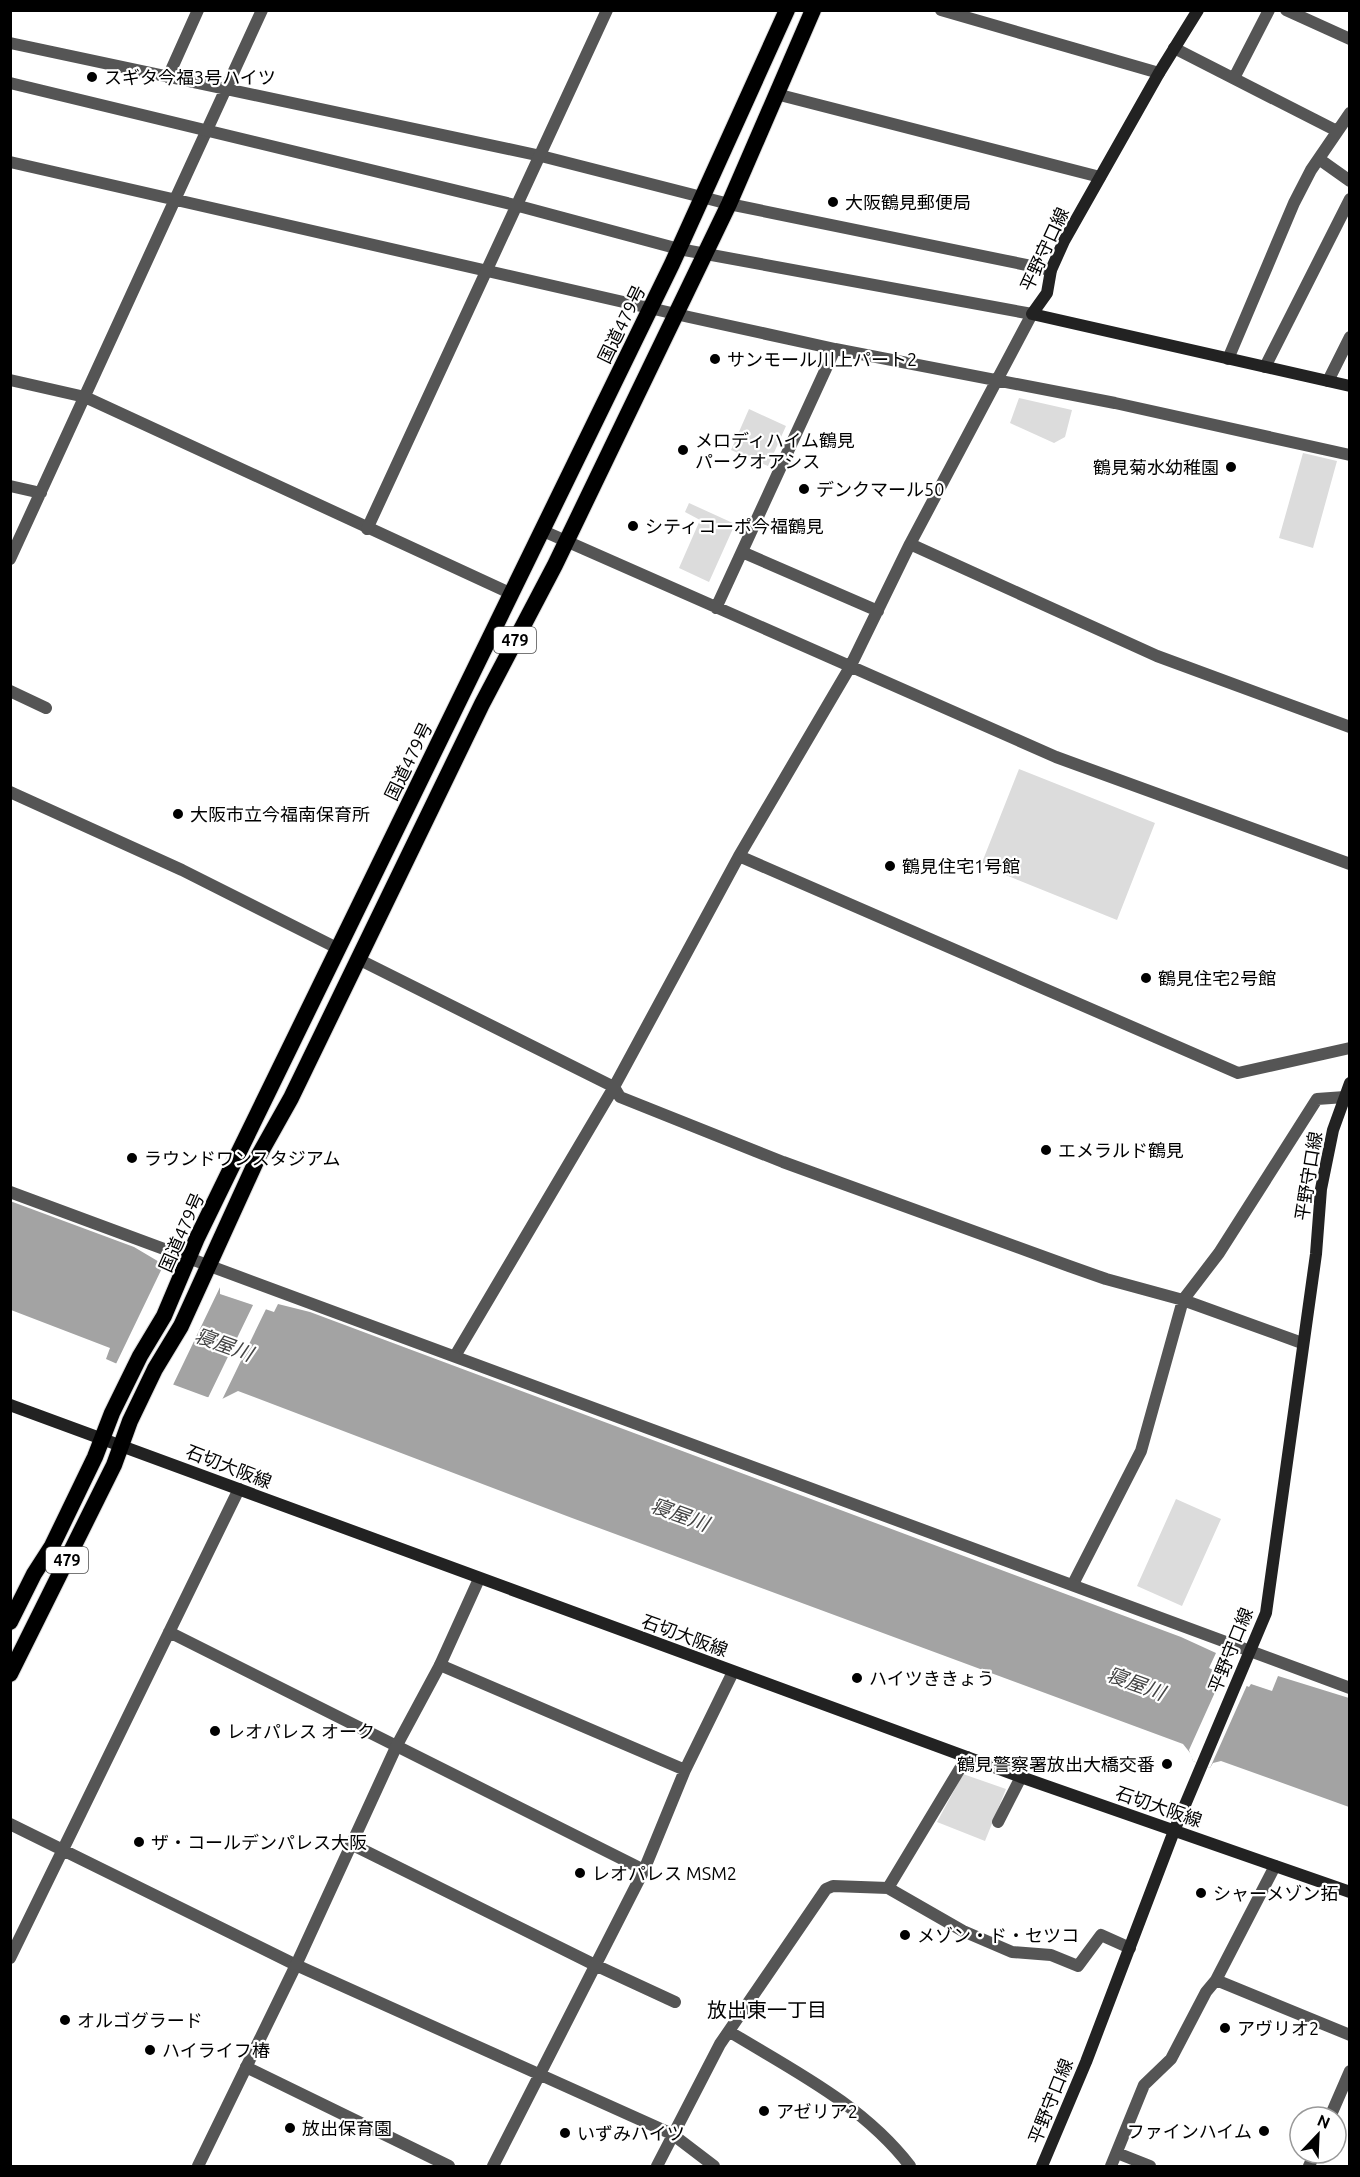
<svg xmlns="http://www.w3.org/2000/svg" width="1360" height="2177" font-family="Ubuntu,'Noto Sans JP',sans-serif">
<rect width="100%" height="100%" fill="#fff"/>
<!-- green -->
<path fill="#dcdcdc" d="M1019 398 1072 410 1065 437 1054 443 1010 423Z
M749 409 786 426 768 466 731 450Z
M1303 453 1337 461 1313 548 1279 538Z
M689 503 735 524 709 582 679 568 700 520 685 512Z
M1019 769 1155 823 1117 920 981 865Z
M1176 1499 1221 1519 1182 1606 1137 1586Z
M963 1774 1006 1789 985 1841 937 1822Z"/>
<!-- water -->
<path fill="#a3a3a3" d="M10 1201 134 1247 161 1263 163 1262 220 1284V1294L274 1312 278 1304 310 1312 1181 1637 1216 1653 1209 1668 1249 1687 1251 1684 1272 1691 1278 1676 1349 1698V1807L1221 1761 1213 1763 1210 1768 1193 1761 1191 1754 1183 1744 572 1518 238 1391 222 1399 207 1397 115 1363 106 1359 110 1348 11 1310Z"/>
<!-- pier -->
<path fill="#fff" d="M165 1262 222 1283 172 1387 115 1366Z
M254 1303 267 1307 221 1402 207 1400Z
M1225 1670 1248 1683 1210 1768 1193 1761 1189 1750Z"/>
<g fill="none" stroke-linecap="round" stroke-linejoin="round">
<defs>
<path id="trunk" d="M10 1622 34 1574 52 1546 95 1457 112 1413 140 1356 164 1316 197 1238 672 264 787 10
M10 1674 114 1465 130 1421 155 1369 181 1326 259 1155 291 1098 482 704 555 565 729 204 813 10"/>
</defs>
<!-- trunk casing -->
<use href="#trunk" stroke="#dbdbdb" stroke-width="18"/>
<!-- pedestrian -->
<path stroke="#555" stroke-width="12" d="M168 77 198 10"/>
<!-- minor -->
<path stroke="#555" stroke-width="12" d="M941 10 1159 73
M1286 10 1350 39
M10 43 541 156 729 204 1051 270
M1174 48 1337 131
M1234 78 1269 10
M776 94 1100 177
M1319 159 1350 181
M10 162 689 317 835 349 1115 403 1350 455
M1228 359 1294 203 1311 170 1350 113
M1265 367 1350 199
M10 380 85 397 510 593
M1328 381 1350 337
M10 486 41 493
M541 530 1056 757 1350 864
M910 544 1157 656 1350 727
M742 552 878 611
M10 559 262 10
M716 608 835 349
M10 691 46 708
M10 792 182 870 339 949
M739 856 1238 1073 1350 1048
M358 959 614 1087 620 1097 783 1162 1069 1266 1106 1279 1183 1300 1302 1343
M455 1356 614 1087 739 856 850 667 910 544 1032 314
M1073 1584 1141 1451 1183 1300 1219 1253 1317 1099 1345 1097
M169 1632 644 1870
M440 1665 685 1770
M998 1822 1021 1777
M10 1824 296 1965 672 2134 714 2166
M351 1844 595 1965 675 2002
M888 1888 967 1757
M10 1958 239 1489
M1216 1980 1350 2035
M730 2032C794 2071 863 2105 910 2166
M246 2067 449 2166
M1330 2117 1350 2071
M1117 2153 1150 2166
M493 2166 644 1870 685 1770 733 1672
M657 2166 720 2044 826 1889 833 1886 888 1888 963 1931 1012 1952 1051 1955 1078 1966 1101 1935 1130 1948
M1111 2166 1144 2085 1171 2059 1206 1992 1216 1980 1275 1866
M1309 2166 1315 2153"/>
<!-- tertiary -->
<path stroke="#555" stroke-width="12" d="M10 83 515 205 679 249 1032 314
M367 529 607 10
M10 1192 1350 1688
M198 2166 296 1965 397 1745 440 1665 479 1579"/>
<!-- secondary -->
<path stroke="#222" stroke-width="12" d="M1198 10 1159 73 1064 241 1051 270 1047 293 1032 314 1350 386
M10 1405 1021 1777 1350 1892
M1042 2166 1086 2062 1174 1831 1266 1613 1316 1254 1321 1189 1333 1130 1350 1083"/>
<!-- trunk -->
<use href="#trunk" stroke="#000" stroke-width="16"/>
</g>
<!-- markers -->
<g fill="#000" stroke="#fff" stroke-width="2">
<circle cx="92" cy="77" r="6"/>
<circle cx="833" cy="202" r="6"/>
<circle cx="715" cy="359" r="6"/>
<circle cx="683" cy="450" r="6"/>
<circle cx="1231" cy="467" r="6"/>
<circle cx="804" cy="489" r="6"/>
<circle cx="633" cy="526" r="6"/>
<circle cx="178" cy="814" r="6"/>
<circle cx="890" cy="866" r="6"/>
<circle cx="1146" cy="978" r="6"/>
<circle cx="1046" cy="1150" r="6"/>
<circle cx="132" cy="1158" r="6"/>
<circle cx="857" cy="1678" r="6"/>
<circle cx="215" cy="1731" r="6"/>
<circle cx="1167" cy="1764" r="6"/>
<circle cx="139" cy="1842" r="6"/>
<circle cx="580" cy="1873" r="6"/>
<circle cx="1201" cy="1893" r="6"/>
<circle cx="905" cy="1935" r="6"/>
<circle cx="65" cy="2020" r="6"/>
<circle cx="1225" cy="2028" r="6"/>
<circle cx="150" cy="2050" r="6"/>
<circle cx="764" cy="2111" r="6"/>
<circle cx="290" cy="2128" r="6"/>
<circle cx="1264" cy="2131" r="6"/>
<circle cx="565" cy="2133" r="6"/>
</g>
<g text-anchor="middle" dominant-baseline="central" stroke-width="4.5" stroke-linejoin="round" paint-order="stroke">
<!-- shield labels -->
<g fill="#fff" stroke="#4c4c4c" stroke-width="1.5">
<rect x="494" y="627" width="42" height="26" rx="4.5"/>
<rect x="46" y="1547" width="42" height="26" rx="4.5"/>
</g>
<g font-size="16" font-weight="bold" fill="#000">
<text x="515" y="640">479</text>
<text x="67" y="1560">479</text>
</g>
<!-- poi labels -->
<g font-size="18" fill="#000" stroke="#fff" text-anchor="start">
<text x="104" y="77">スギタ今福3号ハイツ</text>
<text x="845" y="202">大阪鶴見郵便局</text>
<text x="727" y="359">サンモール川上パート2</text>
<text x="695" y="440">メロディハイム鶴見<tspan x="695" dy="21">パークオアシス</tspan></text>
<text x="1219" y="467" text-anchor="end">鶴見菊水幼稚園</text>
<text x="816" y="489">デンクマール50</text>
<text x="645" y="526">シティコーポ今福鶴見</text>
<text x="190" y="814">大阪市立今福南保育所</text>
<text x="902" y="866">鶴見住宅1号館</text>
<text x="1158" y="978">鶴見住宅2号館</text>
<text x="1058" y="1150">エメラルド鶴見</text>
<text x="144" y="1158">ラウンドワンスタジアム</text>
<text x="869" y="1678">ハイツききょう</text>
<text x="227" y="1731">レオパレス オーク</text>
<text x="1155" y="1764" text-anchor="end">鶴見警察署放出大橋交番</text>
<text x="151" y="1842">ザ・コールデンパレス大阪</text>
<text x="592" y="1873">レオパレス MSM2</text>
<text x="1213" y="1893">シャーメゾン拓</text>
<text x="917" y="1935">メゾン・ド・セツコ</text>
<text x="77" y="2020">オルゴグラード</text>
<text x="1237" y="2028">アヴリオ2</text>
<text x="162" y="2050">ハイライフ椿</text>
<text x="776" y="2111">アゼリア2</text>
<text x="302" y="2128">放出保育園</text>
<text x="1252" y="2131" text-anchor="end">ファインハイム</text>
<text x="577" y="2133">いずみハイツ</text>
</g>
<!-- street labels -->
<g font-size="18" fill="#000" stroke="#fff">
<text transform="translate(1044 249) rotate(-65)">平野守口線</text>
<text transform="translate(621 324) rotate(-64)">国道479号</text>
<text transform="translate(408 761) rotate(-64)">国道479号</text>
<text transform="translate(1308 1176) rotate(-81)">平野守口線</text>
<text transform="translate(181 1232) rotate(-66)">国道479号</text>
<text transform="translate(229 1466) rotate(21)">石切大阪線</text>
<text transform="translate(685 1635) rotate(20)">石切大阪線</text>
<text transform="translate(1230 1650) rotate(-68)">平野守口線</text>
<text transform="translate(1159 1806) rotate(19)">石切大阪線</text>
<text transform="translate(1050 2101) rotate(-68)">平野守口線</text>
</g>
<!-- water labels -->
<g font-size="20" font-style="italic" fill="#444" stroke="#fff">
<text transform="translate(224 1344) rotate(20)">寝屋川</text>
<text transform="translate(680 1514) rotate(20)">寝屋川</text>
<text transform="translate(1136 1683) rotate(20)">寝屋川</text>
</g>
<!-- neighbourhood labels -->
<g font-size="20" fill="#000" stroke="#fff">
<text x="767" y="2009">放出東一丁目</text>
</g>
</g>
<!-- border -->
<rect width="1360" height="2177" fill="none" stroke="#000000" stroke-width="24"/>
<!-- north arrow -->
<g transform="translate(1318 2135) rotate(23)"><circle r="28" fill="#ffffff" stroke="#999999" stroke-width="1.5"/>
<path d="M0-4.5L10 22L0 15L-10 22Z" fill="#000000"/>
<text y="-9" font-size="16" font-weight="bold" text-anchor="middle" fill="#000000">N</text>
</g>
</svg>
